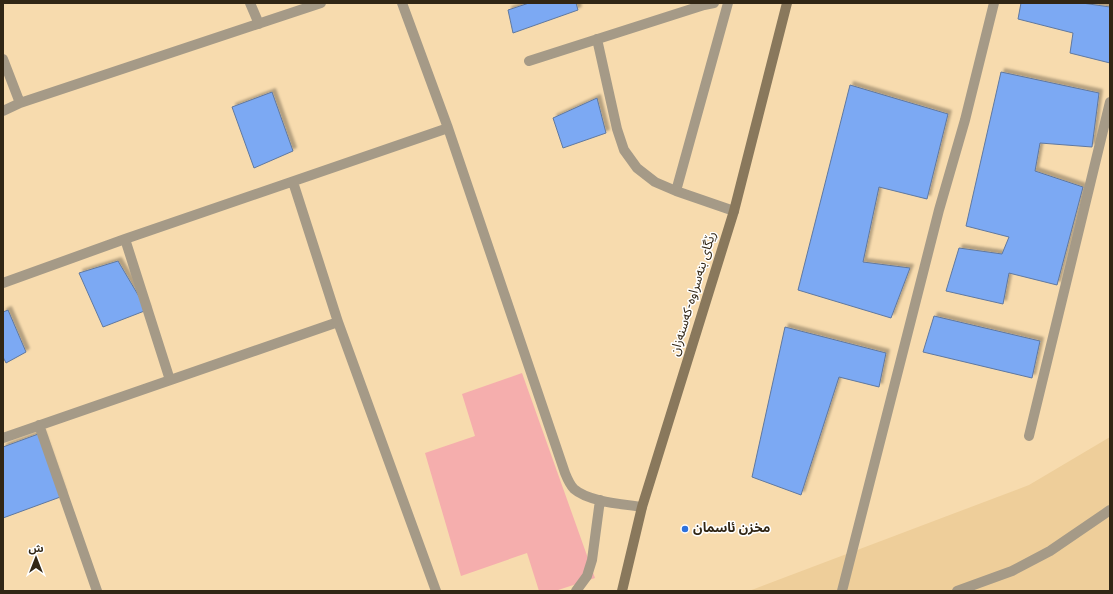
<svg xmlns="http://www.w3.org/2000/svg" width="1113" height="594" font-family="Overpass,'Noto Sans Arabic',sans-serif">
<defs>
<filter id="shadow"><feDropShadow dx="3.5" dy="-3.5" stdDeviation="1" flood-color="#0004"/></filter>
</defs>
<rect width="100%" height="100%" fill="#f7dbae"/>
<!-- built -->
<path fill="#eece9a" d="M1110 437V591H749L1029 485Z"/>
<!-- green -->
<path fill="#f5aead" d="M522 373 595 578 555 591H539L527 553 461 576 425 453 475 436 462 394Z"/>
<!-- building -->
<path fill="#7ba9f3" stroke="#60789f" filter="url(#shadow)" d="M529 3H576L578 10 513 33 508 10Z
M1021 3H1082L1110 7V63L1070 53 1073 33 1018 19Z
M1001 72 1099 93 1092 147 1040 143 1035 171 1083 187 1057 285 1009 273 1003 304 946 291 959 248 1002 254 1009 237 966 226Z
M850 85 948 114 927 199 879 187 863 262 910 268 891 318 798 290Z
M272 92 293 151 254 168 232 107Z
M597 98 606 133 563 148 553 118Z
M118 261 147 310 103 327 79 273Z
M8 310 26 352 6 363 3 357V312Z
M934 316 1040 341 1032 378 923 352Z
M785 327 886 353 879 387 839 377 801 495 752 477Z
M41 433 63 496 3 518V447Z"/>
<g fill="none" stroke-linecap="round" stroke-linejoin="round">
<!-- lane -->
<path stroke="#a59a87" stroke-width="10" d="M597 39 617 129 624 150 637 168 655 182 676 191 734 211
M529 61 704 5 714 3
M676 191 728 3"/>
<!-- street -->
<path stroke="#a59a87" stroke-width="10" d="M250 3 259 24
M402 3 448 128 565 473C567 478 570 485 574 489 589 502 623 504 642 507
M3 59 20 103
M3 111 20 103 321 3
M293 182 338 322 436 591
M125 239 170 380
M3 283 125 239 448 128
M39 425 97 591
M1029 436 1110 102
M3 438 338 322
M576 591 587 576 592 560 600 500
M842 591 939 210 965 120 994 3
M957 591 1012 571 1050 551 1110 510"/>
<!-- secondary -->
<path stroke="#89785c" stroke-width="10" d="M622 591 642 507 734 211 787 3"/>
</g>
<!-- markers -->
<circle fill="#2d71dd" stroke="#fff" stroke-width="1.5" cx="685" cy="529" r="4"/>
<g text-anchor="middle" dominant-baseline="central" stroke-width="3" stroke-linejoin="round" paint-order="stroke">
<!-- street labels -->
<g font-size="13" fill="#312615" stroke="#fff">
<text transform="translate(694 294) rotate(-73)">رێگای بنەسراوە-کەسنەزان</text>
</g>
<!-- poi labels -->
<g font-size="13" font-weight="bold" fill="#312615" stroke="#fff" text-anchor="start">
<text x="693" y="529">مخزن ئاسمان</text>
</g>
</g>
<!-- border -->
<rect width="1113" height="594" fill="none" stroke="#312615" stroke-width="8"/>
<!-- north arrow -->
<g transform="translate(36 558)" stroke="#ffffff" stroke-width="3" paint-order="stroke">
<path d="M0-3L7 15L0 10L-7 15Z" fill="#312615"/>
<text y="-6" font-size="11" font-weight="bold" text-anchor="middle" fill="#312615">ش</text>
</g>
</svg>
